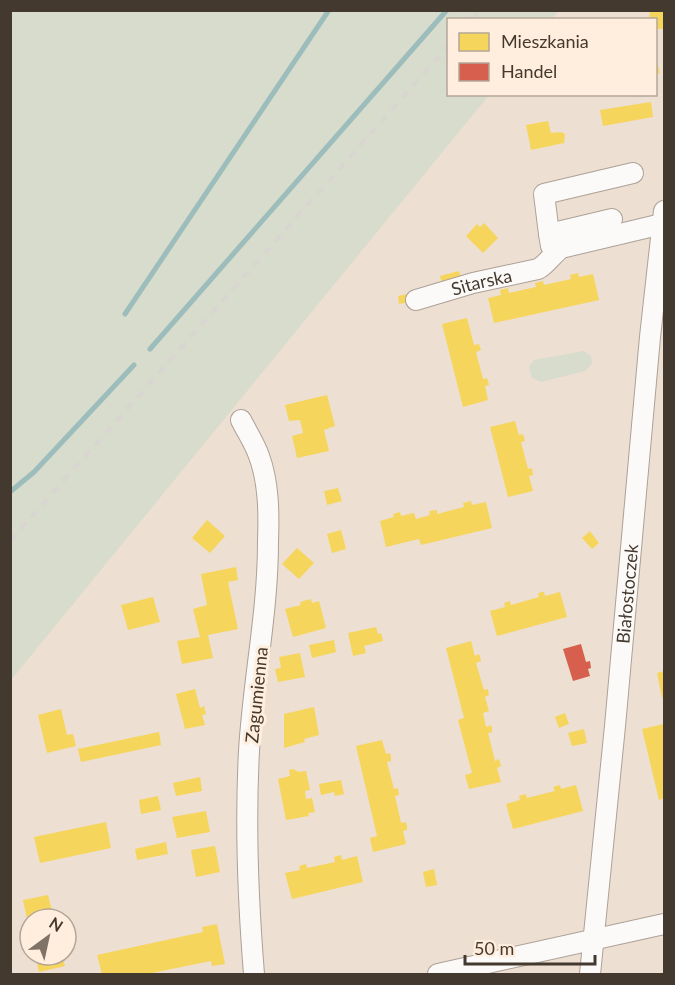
<svg xmlns="http://www.w3.org/2000/svg" width="675" height="985" font-family="Lato,sans-serif">
<rect width="100%" height="100%" fill="#eddfd1"/>
<!-- green -->
<path fill="#d7dccc" d="M11 10 559 11 551 19 448 20V94L489 95 11 680Z
M584 351 591 356 592 364 585 371 541 382 532 378 529 366 534 360Z"/>
<!-- homes -->
<path fill="#f6d55c" d="M650 10H664V29H656V20H649Z
M656 59 660 73 656 74 658 81 656 82Z
M651 102 653 117 603 126 600 110Z
M548 121 551 133 561 132 565 134 564 143 531 150 526 125Z
M484 223 498 238 483 253 466 236 477 224 480 227Z
M459 271 462 279 442 284 440 276Z
M578 273 579 277 593 274 599 300 494 323 488 298 501 295 500 290 508 288 509 293 536 287 535 283 543 281 544 285 571 279 570 275Z
M412 293 414 301 399 304 398 296Z
M467 318 474 345 479 344 481 350 476 352 483 379 487 378 489 385 485 386 488 400 463 407 442 324Z
M327 395 335 426 324 430 329 451 297 458 292 436 303 433 300 420 289 421 285 405Z
M515 421 519 435 523 434 525 441 521 442 528 469 532 468 533 475 529 476 533 491 508 497 490 427Z
M338 488 342 501 327 505 324 491Z
M471 501 472 505 486 502 492 528 421 545 419 539 386 547 380 521 394 517 393 514 400 512 401 516 414 513 416 519 430 515 429 511 437 510V514L464 507 463 503Z
M207 520 225 536 210 553 192 538Z
M341 530 346 549 332 553 327 534Z
M590 531 599 543 592 549 582 538Z
M297 548 314 563 299 579 282 564Z
M236 567 238 580 228 582 238 629 208 635 213 658 182 664 177 641 200 637 193 609 207 605 201 574Z
M541 592H544L545 596 560 592 567 617 497 636 490 611 505 607 504 603 510 601 511 605 539 597 538 594Z
M153 597 160 622 128 630 121 605Z
M311 599 312 603 319 601 326 628 293 637 285 609 301 605 300 602Z
M376 627 378 634 381 633 383 641 364 646 366 653 353 656 348 633Z
M334 640 336 652 312 658 309 645Z
M471 641 475 656 479 654 480 657 481 661 476 663 484 690 488 689 489 695 485 697 489 711 483 713 486 727 491 725 492 728V732L488 733 495 761 499 759 501 766 497 768 501 782 469 789 465 775 472 773 458 720 464 718 446 648Z
M300 653 305 677 278 682 275 669 281 668 279 657Z
M664 671V697L662 698 657 673Z
M195 689 200 708 204 706 206 714 202 715 205 725 185 729 176 694Z
M314 707 319 735 304 739 305 742 284 748V714Z
M61 709 67 735 73 734 76 746 47 753 38 715Z
M565 713 569 724 559 728 555 717Z
M664 724V798L659 800 642 729Z
M584 729 587 743 572 746 568 733Z
M159 732 161 745 81 762 78 749Z
M382 740 386 754 390 753 391 757V761L387 762 394 789 398 788 399 795 395 796 401 823 406 822 407 826V830L403 831 406 844 373 852 370 838 377 836 356 746Z
M293 769 299 772 306 771 310 790 305 791 306 799 312 798 315 812 308 813 309 816 286 820 278 779 290 776 289 770Z
M200 777 202 791 176 796 173 783Z
M341 780 344 794 335 796 334 792 321 795 319 784Z
M560 785 561 789 576 785 583 811 513 829 506 804 520 800 519 796 526 794 527 798 555 791 553 787Z
M158 796 161 810 141 814 139 800Z
M206 811 210 832 177 838 172 817Z
M106 822 111 848 40 863 34 837Z
M166 842 168 854 137 860 135 849Z
M215 846 220 872 196 877 191 850Z
M341 855 342 860 357 856 363 882 292 899 285 873 300 870 299 866 302 865 306 864 307 868 335 862 334 857Z
M434 869 437 885 426 887 423 872Z
M48 895 54 919H30L29 928 23 900Z
M217 924 225 964 212 966 211 961 147 974H102L97 955 203 932 202 927Z
M35 955H62L65 966 39 972Z"/>
<!-- shops -->
<path fill="#d6604d" d="M581 644 586 662 590 661 591 668 588 669 590 676 573 681 563 649Z"/>
<g fill="none" stroke-linecap="round" stroke-linejoin="round">
<!-- stream -->
<path stroke="#9cbdbb" stroke-width="5" d="M125 314 329 10
M150 349 447 10
M10 492 34 472 134 365"/>
<defs>
<g id="minor">
<path d="M549 234 544 194 633 173"/>
<path d="M551 246 549 234 612 219"/>
<path id="s1" d="M416 300 473 283 538 269C547 264 552 255 561 248L662 224"/>
<path d="M241 420C247 432 255 444 259 456 269 483 269 514 268 542 268 613 253 681 249 751 245 826 248 900 254 974"/>
<path d="M438 974 664 924"/>
<path id="s2" d="M590 974 615 726 650 337 664 211"/>
</g>
</defs>
<!-- minor casing -->
<use href="#minor" stroke="#aca197" stroke-width="22"/>
<!-- minor -->
<use href="#minor" stroke="#fcfaf8" stroke-width="20"/>
<!-- rail -->
<path stroke="#d9d6d1" stroke-width="4.5" stroke-dasharray="8 8" stroke-linecap="butt" d="M472 20 480 10
M10 541 448 46"/>
</g>
<g text-anchor="middle" dominant-baseline="central" stroke-width="6" stroke-linejoin="round" paint-order="stroke">
<!-- street labels -->
<g font-size="18" fill="#44392e" stroke="#ffeede">
<text stroke="none"><textPath href="#s1" startOffset="68">Sitarska</textPath></text>
<text stroke="none"><textPath href="#s2" startOffset="382">Białostoczek</textPath></text>
<text transform="translate(256 695) rotate(-84)">Zagumienna</text>
</g>
</g>
<!-- border -->
<rect width="675" height="985" fill="none" stroke="#44392e" stroke-width="24"/>
<!-- legend -->
<rect x="447" y="18" width="210" height="78" fill="#ffeede" stroke="#b4a698" stroke-width="1.5"/>
<rect x="459" y="33" width="30" height="18" fill="#f6d55c" stroke="#b4a698" stroke-width="1.5"/>
<text x="501" y="48" font-size="18" fill="#44392e">Mieszkania</text>
<rect x="459" y="63" width="30" height="18" fill="#d6604d" stroke="#b4a698" stroke-width="1.5"/>
<text x="501" y="78" font-size="18" fill="#44392e">Handel</text>
<!-- north arrow -->
<g transform="translate(48 937) rotate(33)"><circle r="28" fill="#ffeede" stroke="#b4a698" stroke-width="1.5"/>
<path d="M0-4.5L10 22L0 15L-10 22Z" fill="#7f7367"/>
<text y="-9" font-size="16" font-weight="bold" text-anchor="middle" fill="#44392e">N</text>
</g>
<!-- scale -->
<path d="M465 955v9h130v-9" fill="none" stroke="#44392e" stroke-width="3"/>
<text x="474" y="955" font-size="18" fill="#44392e" stroke="#ffeede" stroke-width="4.5" paint-order="stroke">50 m</text>
</svg>
